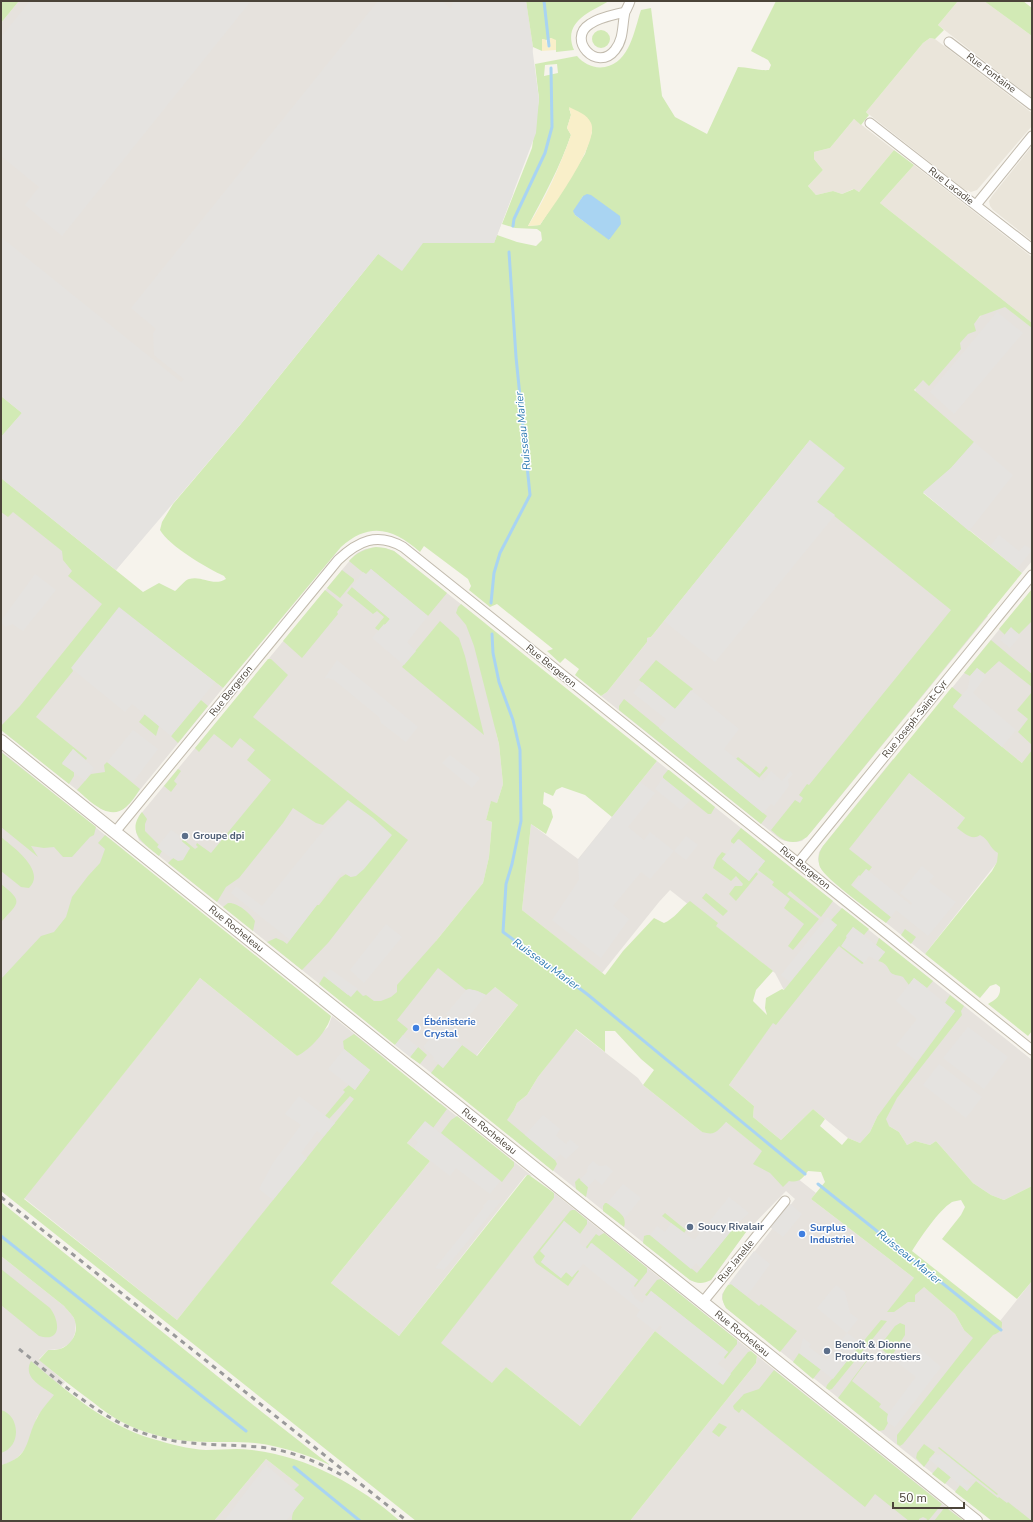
<svg xmlns="http://www.w3.org/2000/svg" width="1033" height="1522" font-family="'Nunito Sans',sans-serif">
<rect width="100%" height="100%" fill="#f6f3ec"/>
<!-- residential -->
<path fill="#eae5da" d="M958 1H984L1032 36V98L938 25Z
M930 38 935 39 1032 113V126L977 190 971 192 964 189 866 112 923 43Z
M854 119 894 150 859 192 853 189 842 194 833 191 816 195 808 186 823 170 814 159V152L830 148Z
M1032 146V241L993 210 990 206 989 201 992 196Z
M914 165 1032 257V323L880 203Z"/>
<!-- industrial -->
<path fill="#e6e2dd" d="M19 1H526L533 47 513 194 494 243 378 254 116 570 1 478V437L22 413 1 396V23Z
M999 297 1032 323V561L1022 573 923 492 915 384Z
M810 440 845 468 829 488 988 616 812 831 802 841 796 842 785 841 780 839 601 696 607 692 647 642V638L651 637Z
M1 497 44 530 114 604 223 688 126 807 119 811 112 812 101 809 1 730Z
M376 547 385 548 394 551 486 624 496 732 499 744 503 784 497 803 491 802 486 820 492 822 489 857 483 883 436 941 518 1005 450 1088 139 840 136 832V826L139 816 351 559 357 553 365 549Z
M1032 589V771L943 699Z
M1 751 125 851 1 1001Z
M893 759 909 773 1006 851 925 954 829 877 820 867 818 859 819 852 823 846Z
M657 761 1032 1060V1186L1004 1200 991 1195 973 1183 936 1141 930 1145 915 1141 907 1145 899 1132 889 1126 877 1117 870 1132 860 1143 848 1138 813 1109 781 1140 753 1117 754 1106 729 1085 773 1022 784 990 775 973 670 890 659 902 602 973 522 910 531 824 578 859Z
M200 978 297 1056 328 1027 332 1016 387 1060 177 1320 24 1198Z
M575 1029 638 1078 643 1085 702 1132 726 1122 816 1193 811 1199 914 1278 955 1314 964 1330 1002 1322 1000 1321 1032 1281V1521H992L726 1308 722 1299V1294L795 1199 786 1191 746 1232 711 1280 699 1283 690 1280 500 1128 514 1110 517 1103 527 1095 538 1077Z
M440 1103 532 1176 526 1175 399 1336 331 1283 430 1161 407 1143Z
M554 1193 751 1351 746 1355 723 1385 655 1331 580 1426 506 1367 493 1384 440 1343 554 1198Z
M1 1256 64 1306 72 1315 76 1322 75 1333 71 1343 60 1349 48 1350 39 1359 65 1382 37 1417 27 1447 18 1457 10 1463 1 1465Z
M757 1356 964 1521H630L756 1363Z
M266 1459 345 1521H214Z"/>
<!-- green -->
<path fill="#d2eab5" fill-rule="evenodd" d="M1 1H19L1 23Z
M526 1H609C590 12 562 22 574 50L556 52V41L551 38 546 40 542 39V51L533 47Z
M776 1H958L938 25 944 30 935 39 930 38 923 43 866 112 869 115 861 125 854 119 830 148 814 152V159L823 170 808 186 816 195 833 191 842 194 854 189 859 192 894 150 914 165 880 203 1032 323V328L1005 307 980 316 974 324 976 331 968 334 960 343 961 349 929 386 923 380 914 390 974 442 951 468 923 493 1022 573 807 837C792 847 783 841 771 830L795 800 800 803 803 798 799 795 807 784 809 785 951 610 817 502 810 440 651 637 647 638V642L607 692 601 696 575 675 579 669 565 658 560 663 547 651 553 649 497 604 490 607 469 590 471 586 468 579 424 546 420 552C394 529 370 521 341 547L223 688 119 608 72 668 73 671 36 717 87 758 86 760 73 749 62 764 74 772V776L69 784 1 730V726L20 706 102 604 68 576 72 571 63 560 62 551 13 512 8 517 1 512V478L143 592 159 583 175 591C178 589 186 579 189 579 202 575 213 587 226 579L224 576C207 568 169 546 160 530L162 522 173 504 240 425 378 254 422 243H494L497 235 517 242 536 246 542 240 541 232 537 229 515 228 502 224 532 148 539 99 535 64 577 56C584 64 594 69 605 67 630 62 634 31 641 10L651 8 662 96 675 117 707 134 738 67C749 67 759 71 769 70L771 65 768 60 751 51ZM557 64 558 73 544 76 545 65ZM569 108 592 132 585 154 540 225 528 226C544 196 560 167 571 135L567 128 571 115ZM583 196 610 240 575 215 574 211Z
M984 1H1023L1032 8V36Z
M592 39a9 9 0 1 1 18 0a9 9 0 1 1-18 0Z
M1 396 22 413 1 437Z
M376 547 385 548 394 551 447 593 428 616 371 569 366 575 349 561C357 552 365 549 376 547Z
M342 570 354 579V581L340 598 327 588Z
M352 587 390 619 379 631 375 628 384 617 377 611 373 614 347 593Z
M1032 589V621L1019 634 1011 628 1005 635 999 629Z
M325 590 343 605 337 612 338 614 302 658 283 641Z
M461 604 657 761 612 817 585 795 562 787 556 790 553 796 544 792 543 804 551 809 553 817 546 834 531 824 522 910 605 975 623 951 654 918 664 923C674 919 681 908 690 901L718 923 716 926 773 971 756 990 753 1001 767 1015 765 1008 766 998 782 989 784 990 837 925 831 920 842 908 869 929 864 935 853 927 842 945 864 963 862 964 839 946 776 1025 773 1023 729 1085 754 1106 753 1117 781 1140 813 1109 825 1119 820 1126 842 1145 848 1138 860 1143 870 1132 877 1117 955 1011 945 1003 950 995 964 1006 961 1011 962 1015 897 1098 886 1119 889 1126 899 1132 907 1145 915 1141 930 1145 936 1141 973 1183 991 1195 1004 1200 1032 1186V1281L1017 1299 942 1239 961 1215 965 1207 961 1200C958 1201 954 1201 952 1202 938 1211 921 1237 912 1251L1002 1322C1002 1330 1001 1332 993 1335L964 1369 903 1444 900 1446 897 1444V1435L973 1338 964 1330 955 1314 924 1287 915 1295V1302H908L894 1312H887L914 1278 811 1199 825 1182 821 1172 808 1171C802 1179 799 1183 789 1181L783 1187 770 1173 753 1164 762 1151 726 1122C717 1131 716 1136 702 1132L643 1085 654 1070 641 1059 615 1031H605V1052L576 1029 538 1077 527 1095 517 1103 514 1110 507 1120 555 1160 557 1164 553 1171 431 1073 438 1064 443 1068 462 1045 477 1056 518 1005 495 987 486 995C481 992 472 988 466 990L438 968 397 1020 408 1029 395 1045 319 984 324 976 348 995 355 988 363 996 366 995 374 1001H381L391 997 397 992V985L436 941 483 883 489 857 492 822 486 820 491 801 497 803 503 784 499 744 474 646 466 625 456 613 458 607Z
M440 621 459 638 465 656 484 735 402 667Z
M991 640 1032 674V687L999 661 985 674 977 668 970 676 964 673Z
M268 659H271L288 675 253 717 408 840 328 943 302 970 267 942 276 938 283 941 287 944 317 905H319L340 878 346 874 351 877 348 800 323 825 316 823 293 808 283 823 239 878 226 887 217 902 168 863 173 858 190 849 182 842 183 839 195 849 198 847 196 845 197 843 211 853 271 780 247 760 255 750 240 738 232 748 214 734 199 752 195 748Z
M656 660 693 689 675 709 639 680Z
M952 687 962 695 953 707 1022 763 1032 750V1031L1028 1036 988 1004C995 1000 1001 997 1000 987L996 984 990 986 980 998 925 954 992 871 997 862 998 853C989 848 990 840 980 835 972 841 964 833 957 828L965 818 909 773 849 849 872 867 869 871 866 869 860 876 859 875 851 885 891 917 886 923C873 913 825 879 820 867 817 859 819 852 823 846Z
M1032 692V745L1018 732 1028 719 1017 710Z
M624 699 767 816 761 824 619 710V706Z
M201 700 208 706 178 743 171 736Z
M145 714 159 726 156 736 139 722Z
M1 752 96 827 94 835 90 837 72 857H63L54 847 44 848 31 846 38 857 1 827Z
M738 757 760 774 766 766 768 768 759 778 736 759Z
M107 762 140 789C136 795 132 802 126 807 109 822 90 801 77 790L91 774 105 772 104 765Z
M178 769 181 771 174 781 177 784 171 792 164 786Z
M668 770H669L715 807 711 814H708L663 778V776Z
M142 812 147 819 145 824V831L159 845 158 847 162 851 159 856C145 844 125 833 142 812Z
M741 828 833 901 821 917 790 891 787 894 819 919 793 950 788 946 804 924 784 908 790 899 772 885 774 882 758 870 765 861 739 839 734 844 731 842V840Z
M105 835 331 1016C328 1030 310 1050 297 1056L200 978 24 1199 177 1320 354 1099 350 1096 329 1119 325 1116 345 1092 343 1090 349 1085 355 1090 370 1070 344 1049 343 1041 354 1034 447 1109 433 1128 425 1122 407 1143 430 1161 331 1283 399 1336 527 1175H529L554 1193V1198L441 1343 492 1383 506 1367 580 1426 655 1331 722 1384 748 1352 751 1351 757 1356 756 1363 630 1521H416L1 1191V979L41 936 54 932 66 917 72 897 88 876 100 863 105 849 98 843Z
M1 837C12 846 47 871 29 888L21 887 1 871Z
M722 852 726 854 722 859 749 881 756 872 758 874 736 901 729 894 735 886H742L743 884 736 876 731 881 713 868 717 858Z
M1 884C24 902 19 902 1 922Z
M706 893 728 911 723 916 702 898Z
M228 903C237 902 250 913 255 921L253 931 223 907Z
M905 929 916 937 911 944 901 935Z
M879 938 933 981 927 988 914 978 909 985 903 977C900 975 896 976 893 974 887 971 890 964 878 961L885 952 876 945Z
M418 1047 427 1055 420 1064 410 1057Z
M457 1116 514 1162V1166L502 1182 441 1133 451 1120Z
M579 1178 588 1187 586 1197 576 1189 575 1182Z
M1 1202 262 1412 330 1465C305 1454 281 1446 255 1443 225 1440 196 1445 167 1438 152 1434 137 1430 124 1423 113 1418 103 1410 94 1403 75 1389 57 1375 39 1360L48 1350C52 1350 57 1350 60 1349 71 1345 79 1333 75 1321 74 1316 68 1311 64 1306L1 1256Z
M605 1203H607C616 1209 628 1215 624 1227L603 1211V1206Z
M572 1210H575L587 1220V1224L580 1234 564 1221 546 1256 541 1262 561 1278 566 1272 572 1277 578 1270 579 1271 568 1286 536 1263 533 1257 570 1211Z
M665 1213 686 1230 684 1233 662 1216Z
M736 1225 746 1232 711 1280C703 1284 698 1284 690 1280L643 1243 644 1236 647 1235H650L697 1273Z
M604 1233 647 1268V1272L635 1287 634 1286 638 1280 592 1243 587 1249 586 1247 596 1234 599 1236Z
M1 1269 50 1308C60 1321 62 1343 39 1336L1 1305Z
M661 1279 737 1340V1344L725 1359 724 1357 728 1352 651 1291 647 1296 645 1295 657 1280Z
M731 1284 759 1306 761 1304 797 1331 780 1352 726 1308C720 1298 722 1293 728 1285Z
M881 1320 887 1321 832 1389 829 1390 826 1388 827 1385Z
M900 1323 905 1325V1335L891 1357 879 1347 895 1326Z
M799 1353 821 1369 813 1379 793 1362Z
M31 1361C68 1392 105 1425 153 1439 170 1444 188 1449 206 1450 221 1450 237 1448 252 1450 306 1456 359 1485 400 1521H292C291 1511 298 1505 304 1498L294 1490 299 1485 266 1459 214 1521H1V1465C31 1457 25 1440 37 1418 41 1410 48 1402 54 1395 42 1386 22 1378 31 1361Z
M866 1361H867L852 1381 881 1404 879 1407 888 1414 887 1420 888 1423 884 1430 879 1431 838 1398Z
M774 1370 942 1504 928 1521H926L927 1519 923 1517 919 1519V1521H909L875 1494 865 1507 742 1409 739 1413 734 1409 733 1406 744 1394 759 1389Z
M1 1410C20 1415 22 1447 1 1453Z
M719 1423 727 1427 719 1437 712 1432Z
M924 1444 935 1452 924 1467 916 1458 917 1453Z
M939 1447 998 1494 997 1495 938 1448Z
M938 1467 951 1477 945 1484 932 1474Z
M976 1481 998 1498 999 1497 1007 1503 1008 1502 1032 1521H992L955 1492 960 1485 967 1491Z
M945 1507 964 1521H934Z"/>
<!-- sand -->
<path fill="#f9efc9" d="M551 38 556 40V50L542 51V39L546 40 548 48 550 46 549 39Z
M569 107C577 111 587 114 591 123 600 142 552 208 540 225L528 226C546 198 560 166 571 135L567 128 571 115Z"/>
<!-- parking -->
<path fill="#e5e3e0" d="M30 1H251L62 236 25 205 39 187 1 156V37Z
M378 1H442L451 9 453 1H526L539 99 536 133 494 243H423L402 271 378 254 240 425 116 570 1 478V437L22 413 1 396V237L181 382 184 379 154 355 153 333 156 329 131 308Z
M997 312 1023 333 954 414 930 392Z
M810 440 845 468 817 502 835 515 715 662 664 621Z
M974 442 1013 475 969 531 923 492 951 468Z
M999 535 1019 551 1025 545 1032 550 1017 569 990 546Z
M371 569 428 616 407 642 416 651 404 665 372 638 384 624 385 625 390 619 352 587 363 572 366 574Z
M35 574 56 590 23 631 12 624 6 627 1 623V621Z
M119 607 215 682 171 736 132 704 125 712 71 668Z
M1011 627 1020 636 1010 648 1000 640Z
M337 660 418 727 406 742 381 723 379 717 334 680 328 678 324 679Z
M977 668 986 676 973 693 1016 730 1002 747 953 706 968 688 970 676Z
M642 682 675 709 691 690 739 729 724 749 763 781 771 771 782 781 790 771 793 774 788 779 789 786 774 806 771 804 763 813 659 728 666 719 633 693Z
M133 730 158 749 133 782 107 762Z
M73 749 94 768 85 781 62 763Z
M450 755 480 778 472 788 442 763Z
M663 778 690 800 681 810 655 789Z
M640 782 655 793 628 827 644 840 650 832 674 851 686 836 698 845 686 860 674 851 650 879 641 872 613 906 629 919 601 958 552 920 579 880 578 860Z
M348 800 373 818 392 835 364 869 356 876 351 877 342 872 290 940 231 893 236 886 262 906Z
M171 830 180 836 179 839 190 848 183 860 178 861 173 858 172 859 157 847Z
M738 839 765 861 749 881 722 859Z
M922 866 934 876 929 882 956 902 928 936 896 910 891 917 853 886 866 869 911 905 912 903 900 893Z
M827 917 837 925 790 982 781 975Z
M386 924 402 937 364 983 350 970Z
M853 927 885 952 878 961 869 956 864 963 841 946 847 938 846 936Z
M330 969 358 989 351 997 324 976Z
M914 978 955 1011 917 1061 896 1045 917 1019 896 1001Z
M469 989 476 991 486 995 461 1026 446 1014 466 990Z
M444 1021 456 1031 452 1037 462 1045 443 1068 433 1059 434 1057 423 1047Z
M968 1027 1008 1057 984 1089 943 1058Z
M403 1035 418 1047 410 1057 395 1045Z
M344 1049 370 1070 355 1090 328 1069Z
M939 1064 982 1097 966 1118 923 1085Z
M299 1096 335 1123 324 1136 317 1131 301 1153 307 1158 273 1200 259 1189 273 1163 301 1125 285 1114Z
M543 1115 560 1129 556 1136 566 1144 570 1139 579 1147 566 1159 560 1154 555 1160 525 1135Z
M425 1121 500 1181 490 1194 456 1168 450 1176 414 1148 418 1142 412 1137Z
M593 1161 599 1166H603L606 1165 613 1171 602 1185 595 1179 588 1187 580 1180 587 1172 588 1166Z
M623 1184 641 1198 625 1218 619 1212 607 1203Z
M729 1197 749 1213 736 1225 701 1268 696 1263 691 1269 650 1235 657 1226 665 1232 671 1223 693 1239H695Z
M488 1200H502L444 1270 435 1268 484 1207 483 1206Z
M789 1203 802 1214 783 1237 770 1227Z
M564 1221 580 1234V1244L587 1249 591 1243 638 1280 630 1290 635 1298 642 1303 651 1291 728 1352 718 1364 731 1374 723 1385 658 1333 662 1327 660 1325 655 1331 636 1316 640 1310 583 1264 572 1277 566 1272 561 1278 541 1262 545 1256 540 1251Z
M754 1251 770 1264 747 1296 731 1284 728 1285Z
M836 1285 845 1292 850 1313 858 1319 847 1333 861 1343 833 1379 799 1353 803 1338 811 1344 809 1347 826 1360 847 1333 817 1308Z
M913 1343 941 1367 895 1427 888 1423 887 1420 888 1414 916 1377 898 1363Z
M945 1454 976 1479 963 1480V1482L970 1487 967 1491 929 1459 933 1455Z
M266 1465 304 1498 286 1521H224Z"/>
<!-- water -->
<path fill="#a9d4f2" d="M587 194 591 195 620 216 621 224 609 240 575 215 573 211 583 196Z"/>
<g fill="none" stroke-linecap="round" stroke-linejoin="round">
<!-- stream -->
<path stroke="#a9d4f2" stroke-width="3" d="M544 1 549 46
M513 226 514 219 545 153 552 127 551 68
M491 603 494 573 500 553 530 495 516 357 509 252
M492 634 493 653 499 682 513 720 520 750 521 821 512 864 506 884 503 932 587 994 805 1174
M818 1184 1001 1330
M1 1236 246 1431
M294 1467 360 1521"/>
<defs>
<path id="minor" d="M625 12C614 15 600 17 590 24 566 39 597 73 615 50 624 39 622 25 625 12 627 8 629 5 630 1
M949 42 1032 105
M870 123 1032 249
M976 205 1032 136
M115 832 338 560C358 541 377 532 403 547L1032 1050
M798 863 1032 575
M702 1303 785 1201"/>
<g id="tertiary">
<path id="s1" d="M1 741 976 1521"/>
</g>
</defs>
<!-- minor casing -->
<use href="#minor" stroke="#c2bbae" stroke-width="11"/>
<!-- tertiary casing -->
<use href="#tertiary" stroke="#c2bbae" stroke-width="14"/>
<!-- minor -->
<use href="#minor" stroke="#fff" stroke-width="9"/>
<!-- tertiary -->
<use href="#tertiary" stroke="#fff" stroke-width="12"/>
<!-- rail -->
<path stroke="#9a9a9a" stroke-width="3" stroke-dasharray="5 5" stroke-linecap="butt" d="M1 1197 407 1521
M19 1349C61 1382 103 1423 156 1437 190 1446 225 1444 259 1447 290 1450 319 1462 345 1477"/>
</g>
<!-- markers -->
<g fill="#5c6f8a" stroke="#fff" stroke-width="1.5">
<circle cx="185" cy="836" r="4"/>
<circle cx="690" cy="1227" r="4"/>
<circle cx="827" cy="1351" r="4"/>
</g>
<g fill="#3f7fe0" stroke="#fff" stroke-width="1.5">
<circle cx="416" cy="1028" r="4"/>
<circle cx="802" cy="1234" r="4"/>
</g>
<g text-anchor="middle" dominant-baseline="central" stroke-width="3" stroke-linejoin="round" paint-order="stroke">
<!-- street labels -->
<g font-size="10" fill="#4b4439" stroke="#fff">
<text transform="translate(991 73) rotate(37)">Rue Fontaine</text>
<text transform="translate(951 186) rotate(38)">Rue Lacadie</text>
<text transform="translate(551 666) rotate(39)">Rue Bergeron</text>
<text transform="translate(231 691) rotate(-51)">Rue Bergeron</text>
<text transform="translate(915 719) rotate(-51)">Rue Joseph-Saint-Cyr</text>
<text transform="translate(805 868) rotate(39)">Rue Bergeron</text>
<text stroke="none"><textPath href="#s1" startOffset="301">Rue Rocheleau</textPath></text>
<text stroke="none"><textPath href="#s1" startOffset="625">Rue Rocheleau</textPath></text>
<text transform="translate(736 1261) rotate(-51)">Rue Janelle</text>
<text stroke="none"><textPath href="#s1" startOffset="949">Rue Rocheleau</textPath></text>
</g>
<!-- service labels -->
<g font-size="10" font-weight="bold" fill="#4e5e75" stroke="#fff" text-anchor="start">
<text x="193" y="836">Groupe dpi</text>
<text x="698" y="1227">Soucy Rivalair</text>
<text x="835" y="1345">Benoît &amp; Dionne<tspan x="835" dy="12">Produits forestiers</tspan></text>
</g>
<!-- shop labels -->
<g font-size="10" font-weight="bold" fill="#366cbe" stroke="#fff" text-anchor="start">
<text x="424" y="1022">Ébénisterie<tspan x="424" dy="12">Crystal</tspan></text>
<text x="810" y="1228">Surplus<tspan x="810" dy="12">Industriel</tspan></text>
</g>
<!-- water labels -->
<g font-size="11" font-style="italic" fill="#2e7ab2" stroke="#fff">
<text transform="translate(523 431) rotate(-96)">Ruisseau Marier</text>
<text transform="translate(546 964) rotate(36)">Ruisseau Marier</text>
<text transform="translate(909 1257) rotate(39)">Ruisseau Marier</text>
</g>
</g>
<!-- border -->
<rect width="1033" height="1522" fill="none" stroke="#4b4439" stroke-width="4"/>
<!-- scale -->
<path d="M893 1502v6h71v-6" fill="none" stroke="#4b4439" stroke-width="2"/>
<text x="899" y="1502" font-size="12" fill="#4b4439" stroke="#ffffff" stroke-width="3" paint-order="stroke">50 m</text>
</svg>
